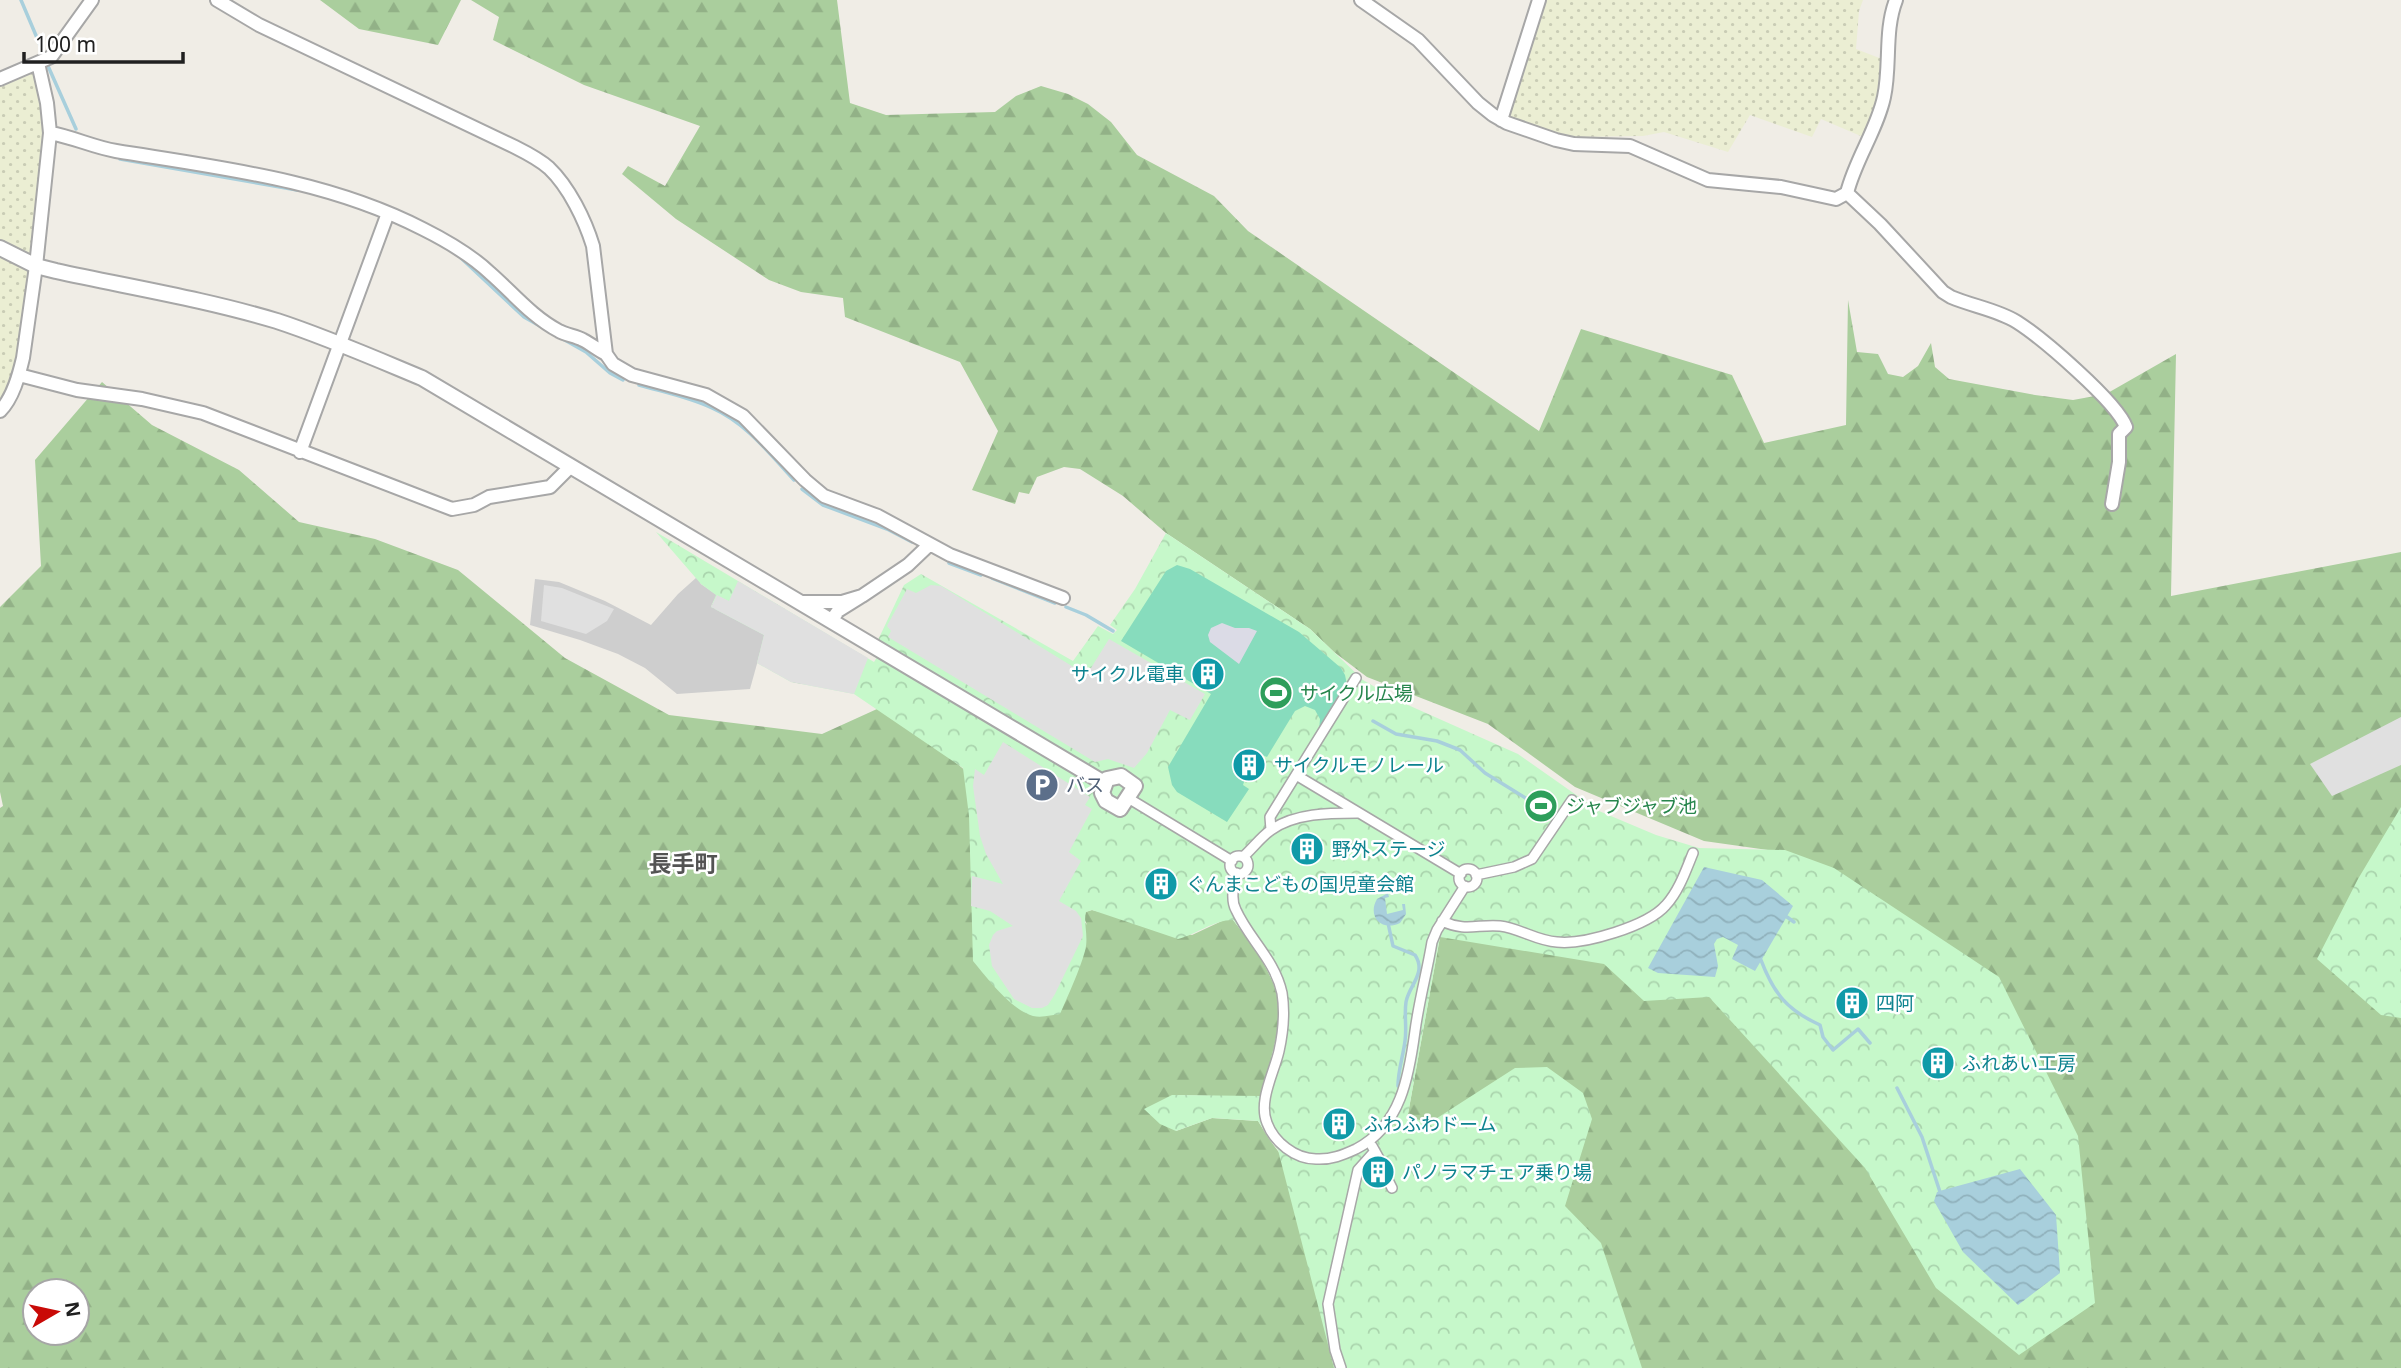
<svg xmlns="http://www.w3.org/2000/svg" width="2401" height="1368" font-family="'Noto Sans','Noto Sans JP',sans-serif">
<defs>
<pattern id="farmland-dots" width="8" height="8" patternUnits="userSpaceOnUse" patternTransform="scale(1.75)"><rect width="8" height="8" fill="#ebeed3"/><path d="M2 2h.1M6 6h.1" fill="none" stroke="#c9ccb5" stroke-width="1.8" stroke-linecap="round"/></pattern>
<pattern id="forest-firs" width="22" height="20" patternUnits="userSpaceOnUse" patternTransform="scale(1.75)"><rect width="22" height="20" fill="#aace9d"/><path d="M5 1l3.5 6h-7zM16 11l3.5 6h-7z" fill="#92b187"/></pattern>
<pattern id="park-crowns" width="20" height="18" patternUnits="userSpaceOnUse" patternTransform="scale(1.75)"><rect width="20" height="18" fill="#c6f8ca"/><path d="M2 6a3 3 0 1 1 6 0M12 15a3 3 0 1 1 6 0" fill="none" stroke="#aad4ad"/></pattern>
<pattern id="water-waves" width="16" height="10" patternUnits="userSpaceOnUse" patternTransform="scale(1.75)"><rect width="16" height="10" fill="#a8cfdc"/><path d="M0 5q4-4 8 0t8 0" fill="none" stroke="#90b1bc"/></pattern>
</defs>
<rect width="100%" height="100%" fill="#f0ede6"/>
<!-- religious -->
<path fill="#cecece" d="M697 577 701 584 717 595 711 606 765 635 750 689 677 694 645 668 618 654 580 640 530 625 535 579 559 582 605 601 651 625 678 594Z"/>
<!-- farmland -->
<path fill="url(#farmland-dots)" d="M1544 0H1863L1859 11 1856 49 1882 59 1879 93 1863 137 1821 119 1812 137 1750 115 1728 152 1664 132 1643 136 1568 137 1507 120Z
M34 73 45 122 32 257 16 372 0 401V87Z"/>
<!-- forest -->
<path fill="url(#forest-firs)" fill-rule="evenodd" d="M320 0H461L438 45 359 29Z
M471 0H837L850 103 886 115 995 112 1016 96 1041 86 1068 94 1088 104 1111 122 1137 155 1214 196 1248 231 1539 431 1581 329 1732 375 1764 443 1846 425 1848 300 1857 352 1878 354 1888 374 1903 377 1918 366 1931 343 1935 367 1949 379 2035 395 2073 400 2106 394 2176 354 2171 596 2401 552V1368H1636L1429 1132 1408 1114 1440 937 1775 851 1704 841 1575 787 1488 724 1367 677 1334 652 1310 629 1166 533 1123 496 1080 469 1064 467 1037 477 1029 494 1019 492 1015 504 972 490 998 431 960 362 845 317 843 298 801 292 769 280 676 219 622 174 628 166 665 186 700 126 584 85 493 40 499 17Z
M102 382 152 425 239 470 299 522 375 539 458 570 565 658 669 715 822 734 888 704 968 773 1087 925 1084 918 1085 912 1092 910 1192 935 1224 920H1233C1252 944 1275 974 1279 1006 1281 1031 1267 1072 1261 1097L1172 1095 1176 1131 1212 1118 1258 1121 1269 1139 1438 1368H0V808L3 806 0 792V607L41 566 35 460ZM35 1291H77V1333H35Z"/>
<!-- park -->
<path fill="url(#park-crowns)" d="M656 532 874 662 885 644 878 640 904 585 921 574 1073 661 1098 626 1113 634 1117 630 1110 625 1135 589 1166 533 1310 629 1363 680 1399 701 1518 754 1599 811 1656 835 1699 848 1785 850 1834 868 1999 977 2078 1136 2095 1303 2019 1355 1936 1288 1865 1168 1709 997 1644 1001 1604 964 1440 937 1408 1114 1415 1119 1431 1122 1515 1068 1547 1067 1583 1093 1592 1119 1565 1206 1601 1243 1642 1368H1334L1278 1150 1258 1121 1212 1118 1176 1131 1160 1124 1144 1109 1172 1095 1261 1096C1267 1071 1281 1031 1279 1006 1275 974 1252 944 1233 920 1214 920 1197 934 1178 939L1092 910 1086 912C1083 922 1089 937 1085 951 1079 972 1069 993 1060 1014 1052 1015 1042 1018 1033 1016 1011 1010 987 978 973 961L969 816 963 768 854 694 791 682 757 663 764 635 711 607 716 595 701 584Z
M2401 807V1018L2381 1015 2317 959 2358 879Z"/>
<!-- pitch -->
<path fill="#87dcbd" d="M1177 565 1190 569 1299 632 1341 668 1345 675 1347 685 1319 731 1320 719 1315 710 1305 706 1295 711 1267 757 1262 755 1248 780 1245 779 1243 785 1249 789 1227 822 1177 792 1172 785 1168 767 1211 694 1121 641 1166 571Z"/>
<!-- parking -->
<path fill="#e0e0e0" d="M738 581 868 658 854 694 791 682 757 663 764 635 711 607 717 595 729 601Z
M544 585 562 588 614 609 607 621 586 634 541 621Z
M931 585 941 586 1080 671 1091 668 1109 639 1205 694 1190 720 1170 710 1147 753 1134 768 1108 759 1095 762 888 637 891 631 887 626 907 589 916 593Z
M2401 717V765L2332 796 2310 764Z
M1003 742 1090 797 1085 805 1092 809 1069 852 1081 861 1059 901 1076 911 1081 918 1083 936 1055 994 1048 1005 1042 1008H1032L1014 999 992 966 989 945 993 935 997 931 1013 926 990 911 971 906 972 876 1003 884 986 854 980 836 973 786 975 769 984 775Z"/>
<!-- plaza -->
<path fill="#dbdbe6" d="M1222 623 1235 628H1249L1257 631 1239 664 1210 642 1208 635 1211 628Z"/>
<!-- water -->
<path fill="url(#water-waves)" d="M1704 867 1762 880 1793 906 1755 971 1732 959 1738 945 1723 937 1717 939 1714 944 1718 966 1715 977 1658 973 1648 968Z
M1388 893 1389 897 1385 898 1387 914 1403 910 1402 904H1405L1406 914 1400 923C1381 932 1367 916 1377 899Z
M2020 1169 2056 1215 2060 1273 2018 1305 1963 1252 1934 1201 1937 1192 1943 1190Z"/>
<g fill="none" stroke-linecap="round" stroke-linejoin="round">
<!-- stream -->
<path stroke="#a8cfdc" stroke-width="3.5" d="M21 0 43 52
M48 66 76 129
M120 159 297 190
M461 258 524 317 586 352 610 373 623 380
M639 385C663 392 689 397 712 408 746 423 769 453 794 480
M802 489 823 505 887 529 912 542
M949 563 981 575
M992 578 1055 603
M1066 607 1086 615 1113 631
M1373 721 1396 734 1437 741 1460 750 1485 773 1532 802
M1787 917 1794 922
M1388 923 1393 946 1415 955C1427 973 1409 985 1406 1002 1404 1015 1407 1028 1405 1041 1403 1057 1398 1070 1398 1086
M1761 960C1774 994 1787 1010 1820 1025L1823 1037 1833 1050 1858 1029 1870 1043
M1897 1088 1922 1137 1940 1192"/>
<defs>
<path id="pedestrian" d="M1296 775 1461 874
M1133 801 1232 861
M1271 830 1270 817 1356 678
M1230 865a9 9 0 1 1 18 0a9 9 0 1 1-18 0Z
M1243 857C1252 849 1261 837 1271 830 1295 813 1329 813 1357 813
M1459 878a9 9 0 1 1 18 0a9 9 0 1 1-18 0Z
M1237 873C1234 884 1230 899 1236 910 1249 939 1275 960 1282 993 1285 1012 1283 1033 1279 1051 1274 1073 1258 1101 1267 1123 1274 1142 1295 1159 1316 1159 1331 1160 1343 1155 1356 1149 1401 1126 1409 1076 1415 1031 1419 1001 1427 972 1432 942L1437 930 1465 886
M1476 875 1514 867 1532 859 1572 800
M1442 921C1465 932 1478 924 1500 926 1519 928 1537 941 1557 942 1584 945 1648 926 1666 905 1679 891 1686 870 1693 853
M1372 1146 1382 1164
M1386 1176 1392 1188
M1341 1368 1335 1350 1328 1304 1358 1170 1375 1151"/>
<path id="minor" d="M217 0 259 25 515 147C527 153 539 159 549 168 569 187 585 220 593 246L606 354 613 364 632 375 706 395 743 416 805 480 824 496 878 516 950 555 1063 598
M1361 0 1418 40 1478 103 1493 115 1507 123 1556 140 1574 144 1630 146 1708 180 1781 187 1836 199 1847 193C1855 160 1877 130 1884 97 1891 65 1884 31 1896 0
M0 79 51 57 92 0
M1501 120 1539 0
M50 133C73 137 93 147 116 151 221 168 328 180 423 229 447 241 471 255 490 273 512 292 532 317 559 331 566 335 576 336 583 340 591 344 598 350 606 354
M1847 193 1880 224 1943 292 1951 297C1972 306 1998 310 2017 322 2042 338 2117 402 2126 427L2119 434V462L2112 504
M19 375 77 390 142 399 203 413 452 509 474 505 489 497 550 487 571 466
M0 411C13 398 19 375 23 358L36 266 50 133 47 103 38 63
M300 452 388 213
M862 596 908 565 929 545
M800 602H842L862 596 838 611 831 621"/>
<path id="tertiary" d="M0 248 36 266 56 271C129 287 204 299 277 321 326 337 374 358 422 378L1104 783
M1121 776 1135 786 1120 809 1106 801 1102 793 1107 779Z"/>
</defs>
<!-- pedestrian casing -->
<use href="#pedestrian" stroke="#a7a7a7" stroke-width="12"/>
<!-- minor casing -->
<use href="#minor" stroke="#a7a7a7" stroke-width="16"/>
<!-- tertiary casing -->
<use href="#tertiary" stroke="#a7a7a7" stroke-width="18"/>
<!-- pedestrian -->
<use href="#pedestrian" stroke="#fff" stroke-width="9"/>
<!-- minor -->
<use href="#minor" stroke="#fff" stroke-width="12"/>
<!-- tertiary -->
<use href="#tertiary" stroke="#fff" stroke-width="14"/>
</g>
<!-- icons -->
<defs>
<symbol id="building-disc" viewBox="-11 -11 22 22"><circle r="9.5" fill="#0f9aa8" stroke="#fff"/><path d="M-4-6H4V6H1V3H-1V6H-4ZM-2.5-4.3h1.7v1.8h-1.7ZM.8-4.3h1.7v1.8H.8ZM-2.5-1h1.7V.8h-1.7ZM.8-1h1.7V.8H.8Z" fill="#fff"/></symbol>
<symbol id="stadium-disc" viewBox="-11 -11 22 22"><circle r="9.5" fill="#2e9e5b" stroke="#fff"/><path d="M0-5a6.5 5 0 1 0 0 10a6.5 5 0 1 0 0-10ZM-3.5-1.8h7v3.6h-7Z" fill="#fff"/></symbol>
<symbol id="parking-disc" viewBox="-11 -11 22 22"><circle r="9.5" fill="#5c6f8a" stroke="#fff"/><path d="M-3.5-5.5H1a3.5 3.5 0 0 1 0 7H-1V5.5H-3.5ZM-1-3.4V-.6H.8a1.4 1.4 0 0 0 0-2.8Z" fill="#fff"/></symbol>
</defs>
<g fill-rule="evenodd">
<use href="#building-disc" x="1189" y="655" width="38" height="38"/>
<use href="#stadium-disc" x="1257" y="674" width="38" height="38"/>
<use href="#building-disc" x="1230" y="746" width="38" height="38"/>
<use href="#parking-disc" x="1023" y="766" width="38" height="38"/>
<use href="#stadium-disc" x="1522" y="787" width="38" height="38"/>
<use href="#building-disc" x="1288" y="830" width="38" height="38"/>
<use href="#building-disc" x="1142" y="865" width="38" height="38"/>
<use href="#building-disc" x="1833" y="984" width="38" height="38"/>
<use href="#building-disc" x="1919" y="1044" width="38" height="38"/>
<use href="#building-disc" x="1320" y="1105" width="38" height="38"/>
<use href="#building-disc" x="1359" y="1153" width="38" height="38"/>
</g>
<g text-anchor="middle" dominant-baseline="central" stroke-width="5" stroke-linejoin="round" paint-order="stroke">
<!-- culture labels -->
<g font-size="19" fill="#0d838f" stroke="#fff" text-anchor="start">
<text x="1184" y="674" text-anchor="end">サイクル電車</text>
<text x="1274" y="765">サイクルモノレール</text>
<text x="1332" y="849">野外ステージ</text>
<text x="1186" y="884">ぐんまこどもの国児童会館</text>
<text x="1876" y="1003">四阿</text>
<text x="1962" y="1063">ふれあい工房</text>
<text x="1364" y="1124">ふわふわドーム</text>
<text x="1402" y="1172">パノラマチェア乗り場</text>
</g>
<!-- leisure labels -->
<g font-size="19" fill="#27864d" stroke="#fff" text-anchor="start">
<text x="1300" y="693">サイクル広場</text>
<text x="1566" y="806">ジャブジャブ池</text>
</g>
<!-- service labels -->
<g font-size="19" fill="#4e5e75" stroke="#fff" text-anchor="start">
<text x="1066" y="785">バス</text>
</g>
<!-- quarter labels -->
<g font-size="23" font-weight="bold" fill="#535353" stroke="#fff">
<text x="683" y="863">長手町</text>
</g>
</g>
<!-- north arrow -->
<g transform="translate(56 1312) rotate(81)"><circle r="33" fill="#ffffff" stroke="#a6a6a6" stroke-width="2"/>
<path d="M0-5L12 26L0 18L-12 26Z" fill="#c90a07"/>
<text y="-10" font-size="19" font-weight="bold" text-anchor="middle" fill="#202020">N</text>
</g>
<!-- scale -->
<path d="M24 52v10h159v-10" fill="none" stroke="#202020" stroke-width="3.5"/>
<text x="35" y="52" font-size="21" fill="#202020" stroke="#ffffff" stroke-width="5" paint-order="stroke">100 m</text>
</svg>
